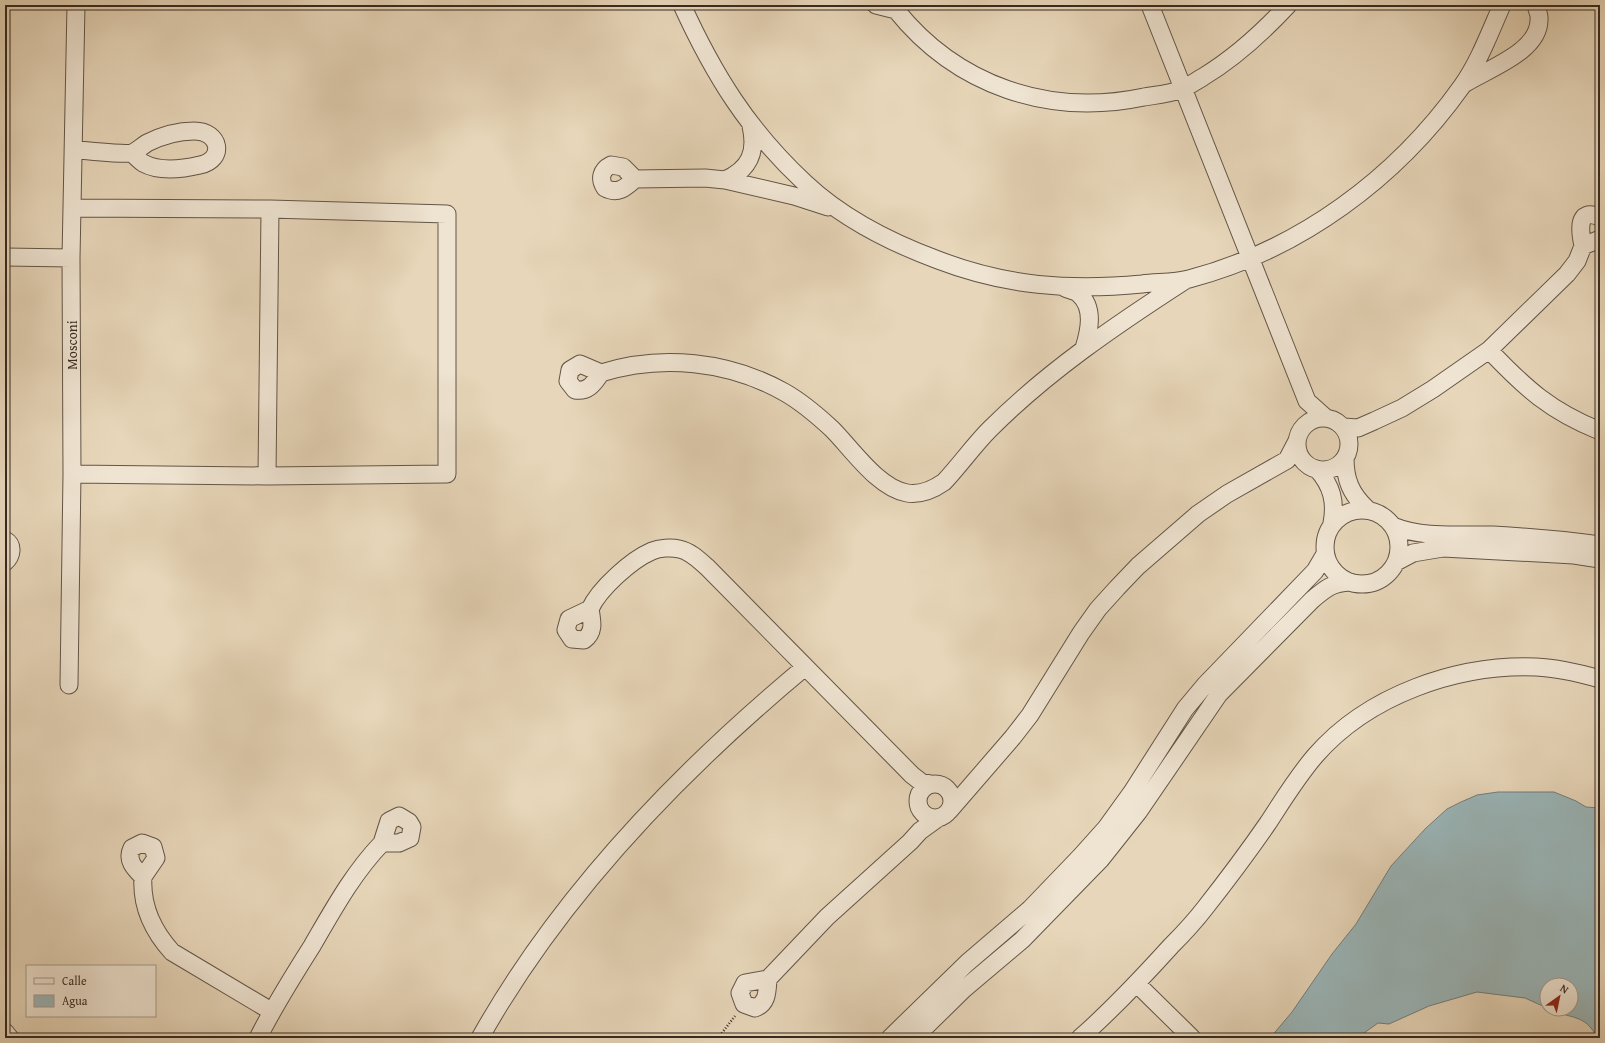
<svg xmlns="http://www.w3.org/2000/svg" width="1605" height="1043" font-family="'Gentium Book Plus',serif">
<rect width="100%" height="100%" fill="#e7d6b9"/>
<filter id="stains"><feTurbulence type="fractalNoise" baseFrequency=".005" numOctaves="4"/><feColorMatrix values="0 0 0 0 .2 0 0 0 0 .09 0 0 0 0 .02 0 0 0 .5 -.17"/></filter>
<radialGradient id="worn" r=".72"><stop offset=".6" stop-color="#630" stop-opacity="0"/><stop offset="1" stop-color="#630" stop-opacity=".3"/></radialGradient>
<!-- water -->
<path fill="#9bb7ba" stroke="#737f7d" d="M1498 792H1554L1576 801 1586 807 1600 808V1038H1597C1586 1013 1568 1019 1549 1009H1571V985H1547V1008L1525 998 1477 992 1429 1006 1389 1024 1378 1023 1357 1038H1270L1292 1012 1332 954 1356 924 1391 866 1425 829 1447 809 1461 802 1477 795Z"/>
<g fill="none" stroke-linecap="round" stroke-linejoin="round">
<defs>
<path id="minor" d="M682 5C714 75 748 130 805 183 841 217 892 243 938 260 1006 286 1069 291 1142 284 1157 282 1174 283 1189 279 1299 250 1396 179 1462 86 1479 62 1490 32 1502 5
M876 5 896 10V5
M1150 5 1307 401 1326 418
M896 10C957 86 1049 117 1144 97 1156 95 1170 94 1182 89 1189 86 1196 81 1203 77 1236 57 1262 33 1288 5
M1464 84C1487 69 1539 52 1539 20 1540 16 1537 10 1536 5
M74 150C85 150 123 155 132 153 137 151 142 146 147 143 161 136 178 131 194 131 221 131 225 160 200 165 183 169 159 172 143 163 139 160 135 156 132 153
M611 165 623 167 635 179C626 187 618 195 605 188 599 179 601 170 611 165Z
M635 179 705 178 725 180 794 196 828 207
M725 180C750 169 757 152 751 126
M1600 217C1576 207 1580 232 1583 246L1600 239
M5 257 71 258
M1065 288C1069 290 1076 291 1079 294 1095 308 1089 332 1084 348
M1489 350C1525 388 1550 411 1600 431
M580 364 601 373C594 383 589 392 575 390L568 381 570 370Z
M601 373C661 354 729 361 784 392 800 401 818 416 832 429 852 449 878 488 907 493 920 495 934 489 944 482 960 465 974 445 990 429 1048 371 1116 325 1184 281
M1297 444a26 26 0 1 1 52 0a26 26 0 1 1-52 0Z
M1343 427 1358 428 1374 421 1402 408 1433 389 1489 350 1567 274 1577 261 1583 246
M1345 458C1345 480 1351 494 1367 509
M1317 469C1332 486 1336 502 1332 523
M72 474 267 476 447 474V214L270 209 73 208
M267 476 270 209
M1325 547a37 37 0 1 1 74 0a37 37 0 1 1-74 0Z
M1393 526C1425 539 1460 534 1493 535 1529 537 1565 540 1600 545
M5 540C14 545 12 556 5 562
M1396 562 1413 553 1443 548 1574 555 1600 559
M590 609C599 589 631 560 652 551 659 548 671 547 679 549 690 551 699 560 707 567L912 775 921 782 931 784
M590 609C592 621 595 632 584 640L572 639 566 630 569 619Z
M69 685 72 474 71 258 76 5
M918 801a17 17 0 1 1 34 0a17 17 0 1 1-34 0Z
M949 811 1013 737 1030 715 1081 633 1098 609 1117 588 1138 566 1198 514 1227 494 1287 460 1297 441
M399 816 409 822 412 827 410 838 399 843H382L389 821Z
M142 843 153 847 156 858 143 877C134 868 126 860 132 848Z
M143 877C141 907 153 931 172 952L271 1011
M768 979 827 917 910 842 920 831 938 818
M768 979C767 991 768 1003 755 1008L744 1004 740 993 745 983Z
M1137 984 1192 1038
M5 1032 10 1038
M258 1038C274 1006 293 976 312 946 333 910 353 873 382 843
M480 1038C560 895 680 771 805 667
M890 1038 967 963 1030 909 1080 857 1106 828 1132 792 1185 709 1205 685 1315 571 1325 554
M914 1038 964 989 1022 940 1101 859 1139 811 1219 694 1312 600C1326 588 1332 583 1350 582
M1080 1038C1113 1009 1142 978 1171 946 1183 934 1195 921 1205 908 1227 880 1248 852 1268 823 1283 800 1297 777 1315 756 1368 695 1457 664 1536 667 1558 668 1579 673 1600 679"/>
</defs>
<!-- minor casing -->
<use href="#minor" stroke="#635547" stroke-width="19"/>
<!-- path -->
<path stroke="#372a21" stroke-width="2.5" stroke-dasharray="1 2" stroke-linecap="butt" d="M718 1038 735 1016"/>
<!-- minor -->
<use href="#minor" stroke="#efe4d2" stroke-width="17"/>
</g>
<g text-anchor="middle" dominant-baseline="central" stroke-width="3.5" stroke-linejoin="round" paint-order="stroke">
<!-- street labels -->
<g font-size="14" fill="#372a21" stroke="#efe4d2">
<text transform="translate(72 345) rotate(-90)">Mosconi</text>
</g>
</g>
<!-- margin -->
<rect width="1605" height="1043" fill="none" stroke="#e7d6b9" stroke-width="20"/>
<rect x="6" y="6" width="1593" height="1031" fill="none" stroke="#372a21" stroke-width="2"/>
<rect x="10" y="10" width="1585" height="1023" fill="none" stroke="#372a21"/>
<!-- legend -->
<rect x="26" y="965" width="130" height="52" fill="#efe4d2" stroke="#a59a8b"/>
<rect x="34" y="978" width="20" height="6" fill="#efe4d2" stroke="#a59a8b"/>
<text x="62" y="985" font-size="12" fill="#372a21">Calle</text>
<rect x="34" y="995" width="20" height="12" fill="#9bb7ba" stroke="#a59a8b"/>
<text x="62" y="1005" font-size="12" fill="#372a21">Agua</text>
<!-- north arrow -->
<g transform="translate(1559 997) rotate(33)"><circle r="19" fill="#efe4d2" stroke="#a59a8b"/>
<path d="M0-3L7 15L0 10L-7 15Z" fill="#8f2418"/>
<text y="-6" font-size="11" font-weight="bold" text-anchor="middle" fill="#372a21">N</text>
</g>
<rect width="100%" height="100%" filter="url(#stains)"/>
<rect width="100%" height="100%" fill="url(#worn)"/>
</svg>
